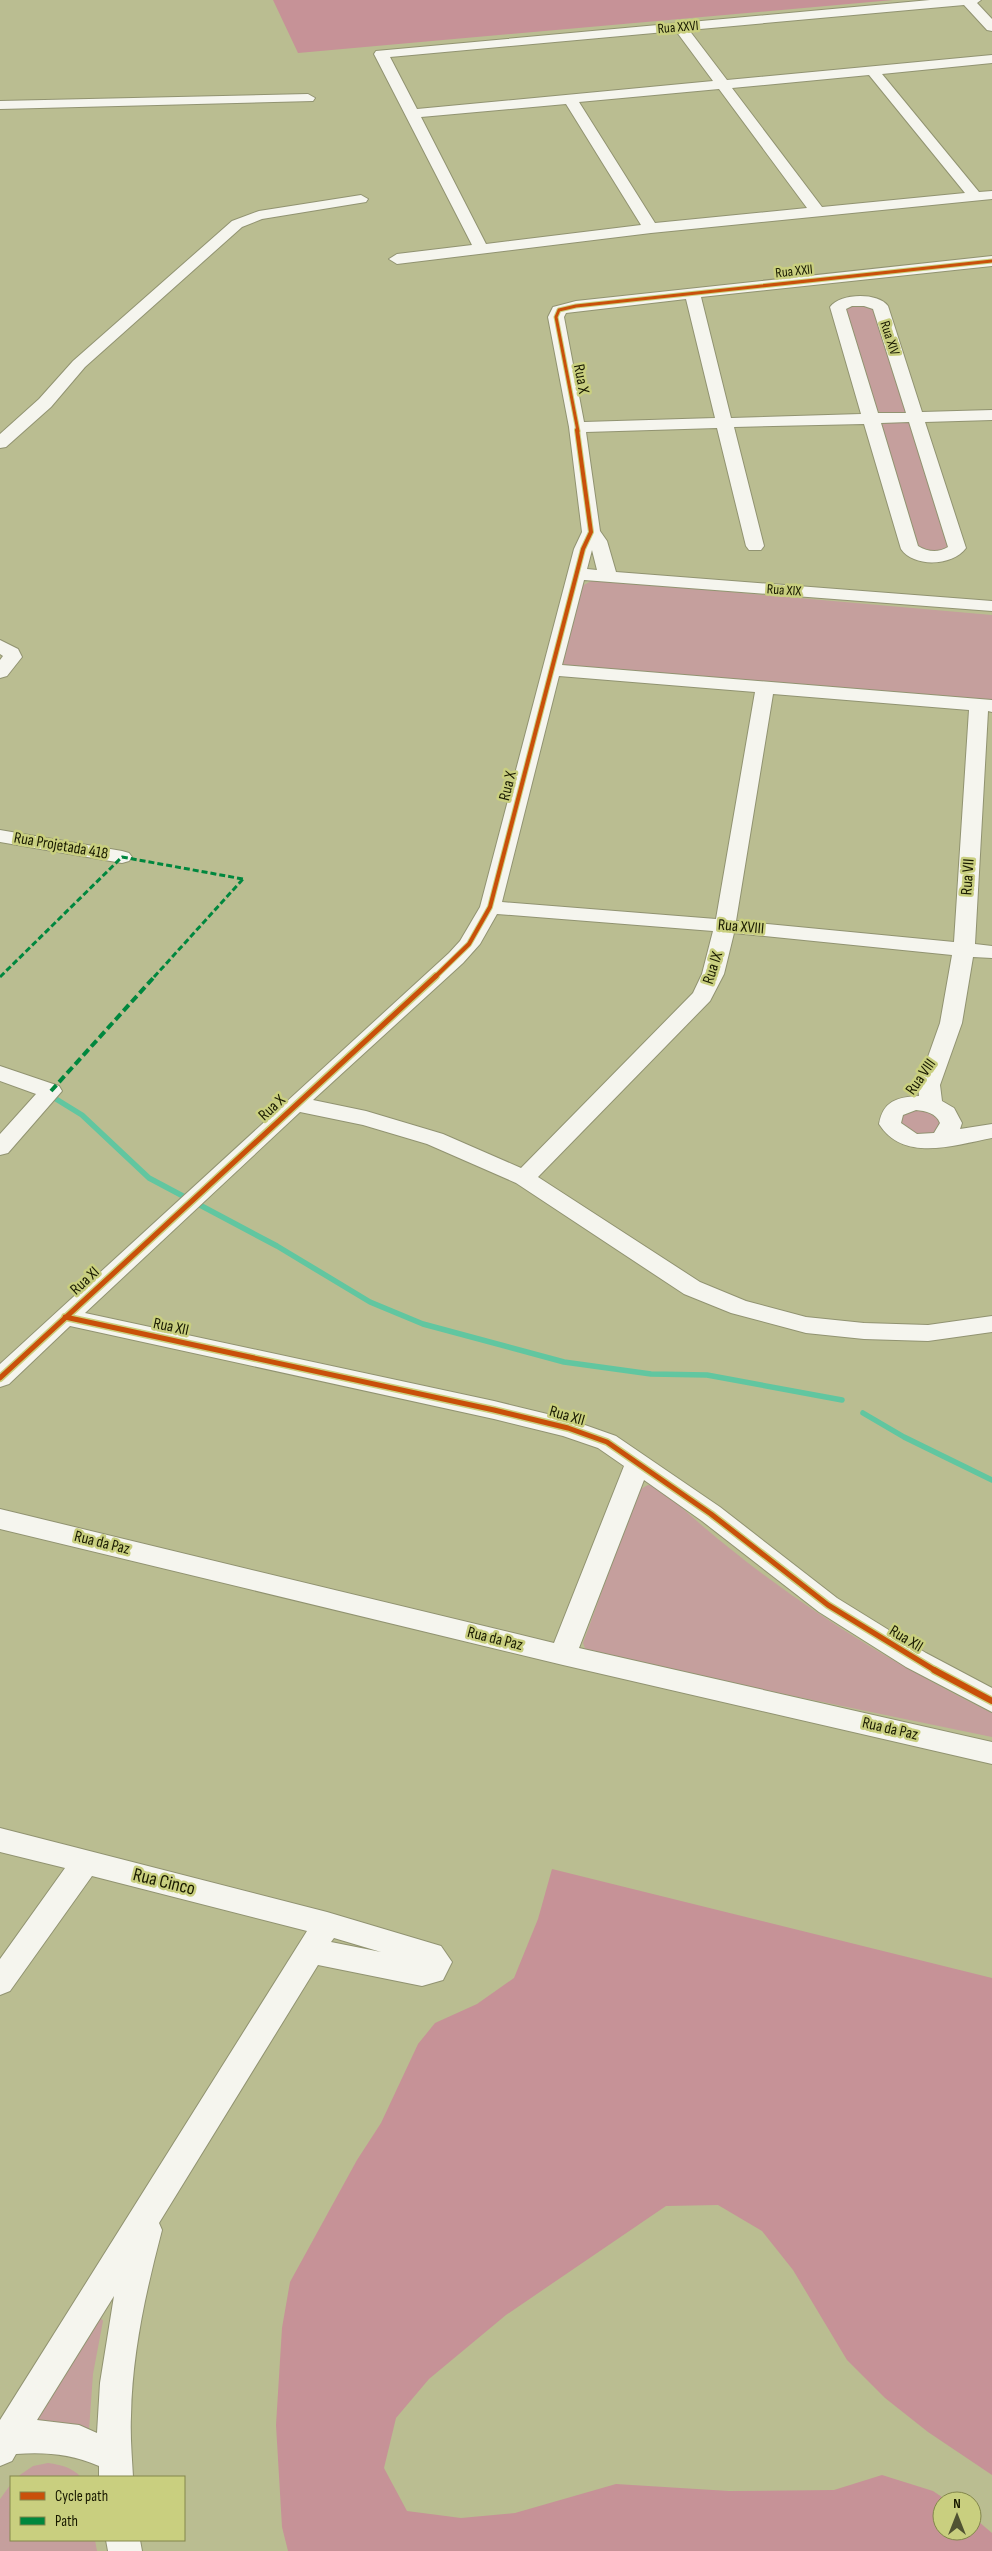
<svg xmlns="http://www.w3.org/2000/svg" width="992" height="2551" font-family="'Sofia Sans Condensed',sans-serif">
<rect width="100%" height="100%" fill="#babd91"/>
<!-- green -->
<path fill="#c59f9d" d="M849 305H872L913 409C904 415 886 417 877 410L844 309Z
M910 422 950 545 940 551 919 549 881 425 888 422Z
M593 580 992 615V702L564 666 562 661 582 586Z
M910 1107 941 1114 942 1132 916 1138 895 1118Z
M648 1485 659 1487C759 1581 870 1653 992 1713V1737L590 1654 586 1651 583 1643 639 1490Z
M100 2317 103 2321 93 2374 89 2430 37 2424 32 2417Z
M48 2463C62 2465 71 2467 81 2477H17L33 2466Z
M11 2484V2540H95L97 2551H0V2499Z"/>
<!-- forest -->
<path fill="#c69297" d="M273 0H893L298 53Z
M552 1869 992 1978V2475L928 2432 885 2398 847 2360 793 2270 762 2231 718 2205 666 2206 506 2315 429 2379 396 2418 384 2468 407 2511 461 2518 515 2513 616 2484 729 2491 834 2490 882 2475 933 2491 948 2501H942V2531H972V2516L992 2533V2551H288L282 2527 276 2425 282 2328 290 2282 357 2160 381 2123 418 2044 435 2023 477 2004 514 1978 538 1919Z"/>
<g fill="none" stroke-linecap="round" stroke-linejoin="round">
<!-- stream -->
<path stroke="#61c6a0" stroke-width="5.5" d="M56 1099 82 1115 149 1178 277 1246 370 1302 423 1324 564 1362 651 1374 707 1375 842 1400
M863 1413 904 1437 992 1480"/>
<defs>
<path id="street" d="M930 0H981L977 3 992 19V31L987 30 964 5 689 30 727 80 992 55V63L882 74 979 192 992 191V199L651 233 397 264 389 259 397 254 472 245 374 54 376 51ZM676 31 713 81 417 109 390 57ZM869 75 965 193 822 207 732 88ZM719 89 807 208 655 223 579 102ZM566 104 641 225 486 244 421 117Z
M308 94 315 98 313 101 0 109V101Z
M361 195 368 199 366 202 262 219 242 227 85 367 51 407 6 447 0 448V434L39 399 73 361 232 221 259 211Z
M992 256V266L701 297 731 418 861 414 830 307C840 293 878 292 888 306L922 412 992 410V420L925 422 966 548C953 566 914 568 901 549L864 424 734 427 764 546 761 550H749L746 546 717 428 586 432 600 531 607 541 616 572 992 601V611L584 580 562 665 992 700V712L988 711 975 944 992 946V958L973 957 962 1023 940 1085 942 1101 954 1108 962 1123 960 1129 992 1124V1138C954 1145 904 1163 879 1124 883 1101 897 1097 919 1096L918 1085 940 1023 952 955 734 933 724 974 710 1001 538 1177 700 1282 746 1301 806 1317 864 1323 928 1325 992 1316V1332L928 1341 864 1339 806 1333 731 1313 684 1294 516 1183 427 1144 363 1125 300 1112 85 1313 494 1401 568 1419 616 1436 720 1507 837 1598 926 1653 992 1688V1712L906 1667 819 1612 702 1521 644 1480 579 1648 992 1742V1764L563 1665 0 1529V1509L554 1643 624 1466 598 1448 563 1436 494 1419 70 1326 9 1384 0 1387V1364L449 953 460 941 480 907 574 549 582 532 569 427 548 317 553 307 576 301ZM686 299 715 418 584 422 564 317 566 313ZM852 306H864L873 309 906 413H878L846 309ZM909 422 948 547C938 553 928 552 918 546L881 423ZM592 550 597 570 587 569ZM559 676 755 692 716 919 502 902ZM773 694 969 710 954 942 736 921ZM497 914 713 931 702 974 693 993 521 1168 443 1134 366 1111 313 1100 463 963 480 944ZM916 1110C926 1111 936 1113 940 1123L934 1133 917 1134 901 1123 903 1115Z
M0 640 18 649 22 657 7 676 0 678V660L3 656 0 654Z
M0 830 122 851 129 853 132 857 129 861 122 863 0 842Z
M0 1066 59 1086 62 1091 8 1153 0 1155V1134L36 1094 0 1081Z
M0 1828 327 1912 441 1946 452 1962 443 1980 422 1986 318 1965 159 2223 162 2230C146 2291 132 2353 131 2416 130 2436 132 2457 133 2477H99V2466C71 2454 46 2452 16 2454L12 2461 0 2466V2420L307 1931 92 1876 10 1991 0 1995V1959L65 1868 0 1852ZM334 1938 381 1952 331 1942ZM114 2296 100 2383 97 2433 79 2425 37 2420Z
M106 2540H140L142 2551H108Z"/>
</defs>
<!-- street casing -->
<use href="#street" stroke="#919371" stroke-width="2"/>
<!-- street -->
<use href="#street" fill="#f5f5ee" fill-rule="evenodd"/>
<!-- quiet-far1 -->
<path stroke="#00873e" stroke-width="3" stroke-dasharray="6 3" stroke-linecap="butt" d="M0 977 122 857 243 879
M154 977 243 879"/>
<!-- quiet -->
<path stroke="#00873e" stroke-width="4" stroke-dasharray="8 4" stroke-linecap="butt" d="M51 1091 155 976"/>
<defs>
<path id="cycleway-far3" d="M578 431 556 317 559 310 576 306 992 261"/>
<path id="cycleway-far2" d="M435 977 469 944 490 907 583 549 591 532 577 430"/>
<path id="cycleway-far1" d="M65 1317 494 1410 568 1428 607 1442 711 1514 828 1605 936 1671
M0 1378 436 976"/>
<path id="cycleway" d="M934 1670 992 1701"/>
</defs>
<!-- cycleway-far3 casing -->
<use href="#cycleway-far3" stroke="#c9cf7f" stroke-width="5"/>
<!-- cycleway-far2 casing -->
<use href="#cycleway-far2" stroke="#c9cf7f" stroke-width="6"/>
<!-- cycleway-far1 casing -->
<use href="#cycleway-far1" stroke="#c9cf7f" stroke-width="8"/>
<!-- cycleway casing -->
<use href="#cycleway" stroke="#c9cf7f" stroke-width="9"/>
<!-- cycleway-far3 -->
<use href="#cycleway-far3" stroke="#c9500a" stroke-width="3"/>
<!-- cycleway-far2 -->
<use href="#cycleway-far2" stroke="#c9500a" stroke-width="4"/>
<!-- cycleway-far1 -->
<use href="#cycleway-far1" stroke="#c9500a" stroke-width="5"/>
<!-- cycleway -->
<use href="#cycleway" stroke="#c9500a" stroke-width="6"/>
</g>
<g text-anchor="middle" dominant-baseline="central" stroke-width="5" stroke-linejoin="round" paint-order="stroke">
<!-- far-street labels -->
<g font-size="14" fill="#191a00" stroke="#c9cf7f">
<text transform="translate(678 27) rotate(-5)">Rua XXVI</text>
<text transform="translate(794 271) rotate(-6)">Rua XXII</text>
<text transform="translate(890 338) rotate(72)">Rua XIV</text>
<text transform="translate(784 590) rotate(4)">Rua XIX</text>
</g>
<!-- street labels -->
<g font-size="16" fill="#191a00" stroke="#c9cf7f">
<text transform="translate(581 379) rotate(79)">Rua X</text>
<text transform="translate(508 786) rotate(-76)">Rua X</text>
<text transform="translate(61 846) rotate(10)">Rua Projetada 418</text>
<text transform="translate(968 877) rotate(-86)">Rua VII</text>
<text transform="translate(741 927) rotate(5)">Rua XVIII</text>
<text transform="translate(713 968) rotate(-72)">Rua IX</text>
<text transform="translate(921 1077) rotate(-55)">Rua VIII</text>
<text transform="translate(272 1108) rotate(-43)">Rua X</text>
<text transform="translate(85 1281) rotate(-43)">Rua XI</text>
<text transform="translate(171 1327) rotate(12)">Rua XII</text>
<text transform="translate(567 1416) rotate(16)">Rua XII</text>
<text transform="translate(102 1543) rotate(14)">Rua da Paz</text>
<text transform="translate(495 1639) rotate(14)">Rua da Paz</text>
<text transform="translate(906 1639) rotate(31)">Rua XII</text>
<text transform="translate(890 1729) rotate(13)">Rua da Paz</text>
</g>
<!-- near-street labels -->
<g font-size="19" fill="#191a00" stroke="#c9cf7f">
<text transform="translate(164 1882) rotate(14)">Rua Cinco</text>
</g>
</g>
<!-- legend -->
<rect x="10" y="2476" width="175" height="65" fill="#c9cf7f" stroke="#83874c"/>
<rect x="20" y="2492" width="25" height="8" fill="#c9500a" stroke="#83874c"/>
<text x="55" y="2501" font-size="15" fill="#191a00">Cycle path</text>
<rect x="20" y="2517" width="25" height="8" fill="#00873e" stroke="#83874c"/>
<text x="55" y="2526" font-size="15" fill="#191a00">Path</text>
<!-- north arrow -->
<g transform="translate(957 2516)"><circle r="24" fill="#c9cf7f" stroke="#83874c"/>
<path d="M0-4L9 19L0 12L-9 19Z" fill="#515333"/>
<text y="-8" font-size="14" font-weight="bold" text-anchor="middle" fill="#191a00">N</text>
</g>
</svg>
